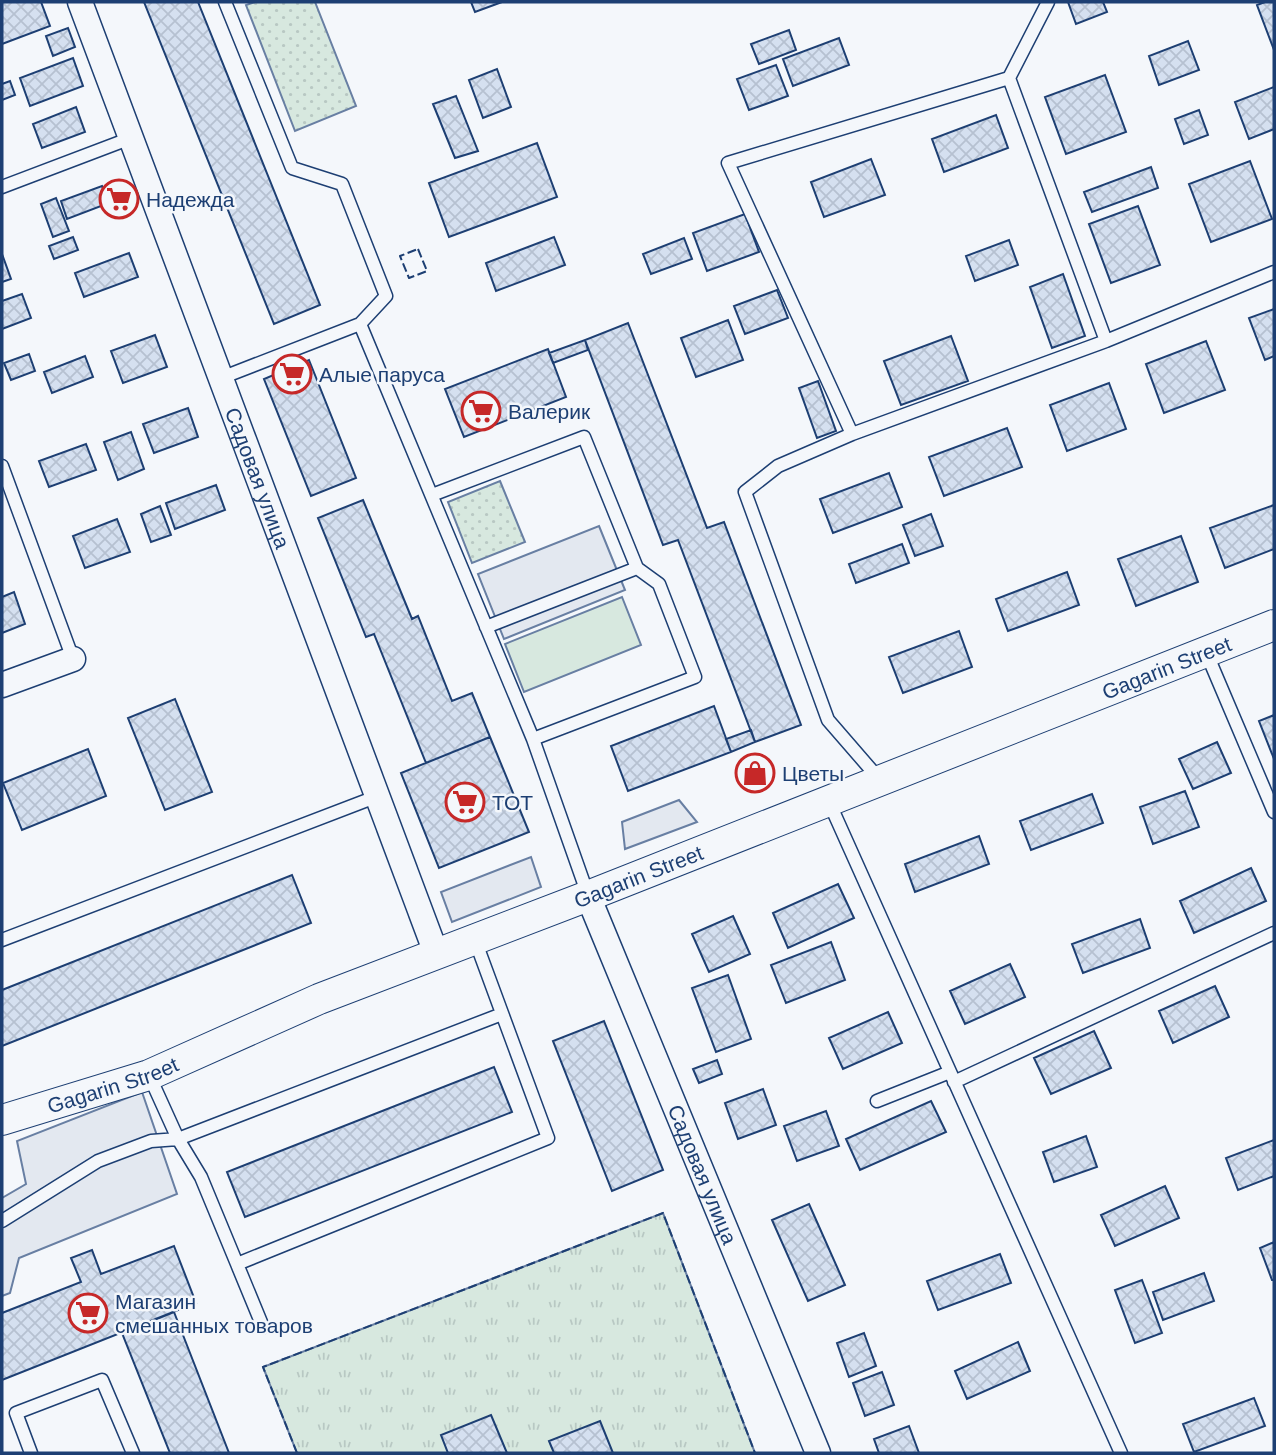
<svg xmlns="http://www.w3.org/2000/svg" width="1276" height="1455" font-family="Arial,sans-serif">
<defs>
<pattern id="grass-tufts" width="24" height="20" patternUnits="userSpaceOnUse" patternTransform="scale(1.75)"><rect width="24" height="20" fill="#d7e8df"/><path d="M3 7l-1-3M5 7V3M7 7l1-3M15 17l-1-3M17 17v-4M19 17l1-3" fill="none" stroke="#b8c8c3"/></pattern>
<pattern id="park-dots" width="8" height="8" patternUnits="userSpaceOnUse" patternTransform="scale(1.75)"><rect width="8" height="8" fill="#d7e8df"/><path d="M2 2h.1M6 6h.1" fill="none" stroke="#b8c8c3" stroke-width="1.8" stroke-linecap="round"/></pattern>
<pattern id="building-cross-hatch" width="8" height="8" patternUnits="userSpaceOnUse" patternTransform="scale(1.75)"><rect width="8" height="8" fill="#d5e0f0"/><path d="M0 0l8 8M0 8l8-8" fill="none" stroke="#b6c1d1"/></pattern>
</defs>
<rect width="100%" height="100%" fill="#f4f7fb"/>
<!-- grass -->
<path fill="url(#grass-tufts)" stroke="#687fa3" stroke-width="2" d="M663 1213 755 1453H297L263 1367Z"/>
<!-- park -->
<path fill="url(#park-dots)" stroke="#687fa3" stroke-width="2" d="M255 2H315L356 106 295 131 246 5Z
M500 481 525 542 472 563 448 502Z"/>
<!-- garden -->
<path fill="#d7e8df" stroke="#687fa3" stroke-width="2" d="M622 597 641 645 524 692 505 644Z"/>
<!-- parking -->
<path fill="#e3e8f0" stroke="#687fa3" stroke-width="2" d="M599 526 625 590 504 639 478 574Z
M679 800 697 822 625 849 622 822Z
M531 857 541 887 452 922 441 892Z
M142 1092 177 1194 19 1258 10 1293 2 1296V1198L26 1184 17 1141Z"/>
<!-- building -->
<path fill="url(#building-cross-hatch)" stroke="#1d3f73" stroke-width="2" d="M2 2H41L50 26 2 44Z
M144 2H198L320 305 274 324Z
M471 2H502L475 12Z
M1068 2H1103L1107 12 1076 24Z
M1265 2H1274V50L1257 5Z
M68 28 75 47 53 56 46 36Z
M789 30 796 50 759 64 751 44Z
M839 38 849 65 793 86 783 59Z
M1188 41 1199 70 1159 85 1149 56Z
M73 58 83 86 30 106 20 78Z
M776 65 788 96 749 110 737 79Z
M497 69 511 107 483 118 469 80Z
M1105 75 1126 132 1066 154 1045 97Z
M10 81 15 95 2 100V84Z
M1274 87V129L1249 139 1235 102Z
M456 96 478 151 455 158 433 104Z
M76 107 85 132 42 148 33 124Z
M1199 110 1208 135 1184 144 1175 119Z
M996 115 1008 148 944 172 932 139Z
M537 143 557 197 449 237 429 183Z
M871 159 885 195 824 217 811 182Z
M1250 161 1272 219 1211 242 1189 184Z
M1151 167 1158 188 1092 212 1084 192Z
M102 186 109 203 67 219 61 201Z
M56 198 69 231 53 237 41 204Z
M1138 206 1160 265 1111 283 1089 224Z
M745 214 759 252 707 271 693 233Z
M73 237 78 250 54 259 49 246Z
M554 237 565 265 496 291 486 263Z
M684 238 692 259 651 274 643 254Z
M1009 240 1018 265 975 281 966 256Z
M129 253 138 277 84 297 75 273Z
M2 254 11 279 2 282Z
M1063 274 1085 336 1052 348 1030 287Z
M777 290 788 318 745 334 734 306Z
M22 294 31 318 2 329V301Z
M1274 309V356L1265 360 1249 318Z
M728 320 743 360 696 377 681 338Z
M628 323 707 528 724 522 801 725 755 742 678 540 663 545 585 340Z
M155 335 167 367 123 383 111 351Z
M951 336 968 381 901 405 884 361Z
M585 340 588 350 553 363 549 353Z
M1206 341 1225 390 1164 413 1146 364Z
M548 349 566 397 464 437 445 389Z
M29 354 35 371 11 380 4 363Z
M85 356 93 377 52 393 44 372Z
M309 360 356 478 311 496 264 379Z
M818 381 836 431 817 438 799 388Z
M1109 383 1126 429 1067 451 1050 405Z
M188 408 198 437 154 453 143 424Z
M1007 428 1022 467 944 496 929 457Z
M131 432 144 469 118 480 104 442Z
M86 444 96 470 49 487 39 461Z
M889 473 902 507 833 533 820 499Z
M216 485 225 510 175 529 166 503Z
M363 500 412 619 418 616 452 701 472 693 490 737 426 763 374 634 366 637 318 518Z
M1274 505V549L1225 568 1210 528Z
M160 506 171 535 151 542 141 514Z
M931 514 943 546 915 556 903 525Z
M117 519 130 552 85 568 73 536Z
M1181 536 1198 582 1136 606 1118 559Z
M902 544 909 563 856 583 849 564Z
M1067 572 1079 605 1008 631 996 599Z
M14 592 25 624 2 633V597Z
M959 631 972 667 903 693 889 657Z
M175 699 212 792 165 810 128 718Z
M714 706 731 752 628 791 611 746Z
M1274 715V759L1259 721Z
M751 730 755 742 731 752 726 739Z
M490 737 529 832 439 868 401 773Z
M1217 742 1231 773 1193 789 1179 759Z
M88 749 106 796 22 830 3 783Z
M1185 791 1199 827 1153 844 1140 807Z
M1092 794 1103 823 1031 850 1020 821Z
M979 836 989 864 915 892 905 864Z
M1251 868 1266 901 1194 933 1180 901Z
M292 875 311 923 2 1046V990Z
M838 884 854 918 788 948 773 913Z
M733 916 750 954 709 972 692 934Z
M1140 919 1150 948 1083 973 1072 944Z
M831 942 845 980 786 1003 771 965Z
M1010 964 1025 997 965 1024 950 991Z
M728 975 751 1039 716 1052 692 988Z
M1215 986 1229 1017 1173 1043 1159 1011Z
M888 1012 902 1043 843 1069 829 1038Z
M604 1021 663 1170 612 1191 553 1041Z
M1094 1031 1111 1068 1051 1094 1034 1058Z
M717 1060 722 1074 699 1083 693 1069Z
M494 1067 512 1112 245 1217 227 1172Z
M763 1089 776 1125 738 1139 725 1103Z
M931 1101 946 1132 860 1170 846 1139Z
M826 1111 839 1146 797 1161 784 1126Z
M1086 1136 1097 1167 1054 1182 1043 1152Z
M1274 1140V1176L1238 1190 1226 1158Z
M1165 1186 1179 1218 1115 1246 1101 1215Z
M809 1204 845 1285 808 1301 772 1220Z
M1274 1242V1280H1272L1260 1248Z
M174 1246 196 1303 2 1380V1313L81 1282 71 1258 92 1250 101 1274Z
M1000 1254 1011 1283 938 1310 927 1281Z
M1204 1273 1214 1301 1163 1320 1153 1292Z
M1142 1280 1162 1333 1135 1343 1115 1290Z
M174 1312 229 1453H170L122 1333Z
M864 1333 876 1366 849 1377 837 1343Z
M1018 1342 1030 1371 967 1399 955 1371Z
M882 1372 894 1405 865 1416 853 1383Z
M1254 1398 1265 1426 1194 1452 1183 1424Z
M491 1415 507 1453H448L441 1435Z
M600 1421 613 1453H554L549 1441Z
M909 1426 919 1453H879L874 1439Z"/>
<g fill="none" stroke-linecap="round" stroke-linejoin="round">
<defs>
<path id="service" d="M225 2 292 168 342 184 386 296 360 324 533 739 588 895
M1048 2 1009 78 1106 341
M2 187 131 138
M221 378 360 324
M852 434 728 163 1009 78
M2 466 73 659
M432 495 584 437 637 568 659 584 695 677 533 739
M486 627 637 568
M1206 652 1274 812
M880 780 828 720 745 492 778 466 852 434 1106 341 1274 272
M829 802 1121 1453
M2 940 378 796
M149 1075 178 1139 201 1177 237 1264 548 1138 475 940
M954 1082 1274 933
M877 1101 950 1072
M2 1221 98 1161 151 1141 178 1139 502 1014
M237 1264 263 1327
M31 1453 16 1413 102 1380 133 1453"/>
<g id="minor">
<path id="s1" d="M80 2 436 953"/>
<path d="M2 685 73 659"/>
<path id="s2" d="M588 896 818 1453"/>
</g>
<g id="tertiary">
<path id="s3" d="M2 1120 149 1075 319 999 588 896 1274 625"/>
</g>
</defs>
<!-- service casing -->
<use href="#service" stroke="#1d3f73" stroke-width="15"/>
<!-- minor casing -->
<use href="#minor" stroke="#1d3f73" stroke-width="27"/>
<!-- tertiary casing -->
<use href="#tertiary" stroke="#1d3f73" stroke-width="32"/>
<!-- service -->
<use href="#service" stroke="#f4f7fb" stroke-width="12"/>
<!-- minor -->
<use href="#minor" stroke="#f4f7fb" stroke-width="24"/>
<!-- tertiary -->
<use href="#tertiary" stroke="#f4f7fb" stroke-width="30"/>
<!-- fence -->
<path stroke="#1d3f73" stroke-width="2" stroke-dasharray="9 3.5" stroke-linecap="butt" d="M418 249 427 271 409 278 400 256Z
M297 1453 263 1367 663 1213 755 1453"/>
</g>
<!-- icons -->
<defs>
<symbol id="supermarket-ring" viewBox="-11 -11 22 22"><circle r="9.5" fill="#f4f7fb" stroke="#c62828" stroke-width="1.5"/><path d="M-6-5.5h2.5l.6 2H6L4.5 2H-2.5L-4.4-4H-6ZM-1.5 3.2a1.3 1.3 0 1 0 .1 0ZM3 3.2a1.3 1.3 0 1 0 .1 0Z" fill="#c62828"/></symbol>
<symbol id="shop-ring" viewBox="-11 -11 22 22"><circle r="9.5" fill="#f4f7fb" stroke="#c62828" stroke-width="1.5"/><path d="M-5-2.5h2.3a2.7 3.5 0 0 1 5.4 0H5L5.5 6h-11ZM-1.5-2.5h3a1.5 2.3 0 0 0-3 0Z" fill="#c62828"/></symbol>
</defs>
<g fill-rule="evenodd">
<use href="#supermarket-ring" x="97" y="177" width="44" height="44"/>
<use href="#supermarket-ring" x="270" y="352" width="44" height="44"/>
<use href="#supermarket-ring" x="459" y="389" width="44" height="44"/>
<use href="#shop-ring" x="733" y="751" width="44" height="44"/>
<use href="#supermarket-ring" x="443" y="780" width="44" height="44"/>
<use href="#supermarket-ring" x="66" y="1291" width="44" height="44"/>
</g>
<g text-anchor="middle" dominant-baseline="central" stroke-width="5" stroke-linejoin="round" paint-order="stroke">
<!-- poi labels -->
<g font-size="21" fill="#1d3f73" stroke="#f4f7fb" text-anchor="start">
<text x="146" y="199">Надежда</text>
<text x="319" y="374">Алые паруса</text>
<text x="508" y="411">Валерик</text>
<text x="782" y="773">Цветы</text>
<text x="492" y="802">ТОТ</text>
<text x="115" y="1301">Магазин<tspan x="115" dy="24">смешанных товаров</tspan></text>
</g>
<!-- street labels -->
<g font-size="21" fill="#1d3f73" stroke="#f4f7fb">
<text stroke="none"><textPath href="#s1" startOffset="508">Садовая улица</textPath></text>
<text stroke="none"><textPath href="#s3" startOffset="1250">Gagarin Street</textPath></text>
<text stroke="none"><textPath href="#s3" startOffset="682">Gagarin Street</textPath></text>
<text stroke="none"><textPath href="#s3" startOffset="116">Gagarin Street</textPath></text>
<text stroke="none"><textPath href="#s2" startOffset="301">Садовая улица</textPath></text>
</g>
</g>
<!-- border -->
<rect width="1276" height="1455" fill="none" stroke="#1d3f73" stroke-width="7"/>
</svg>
